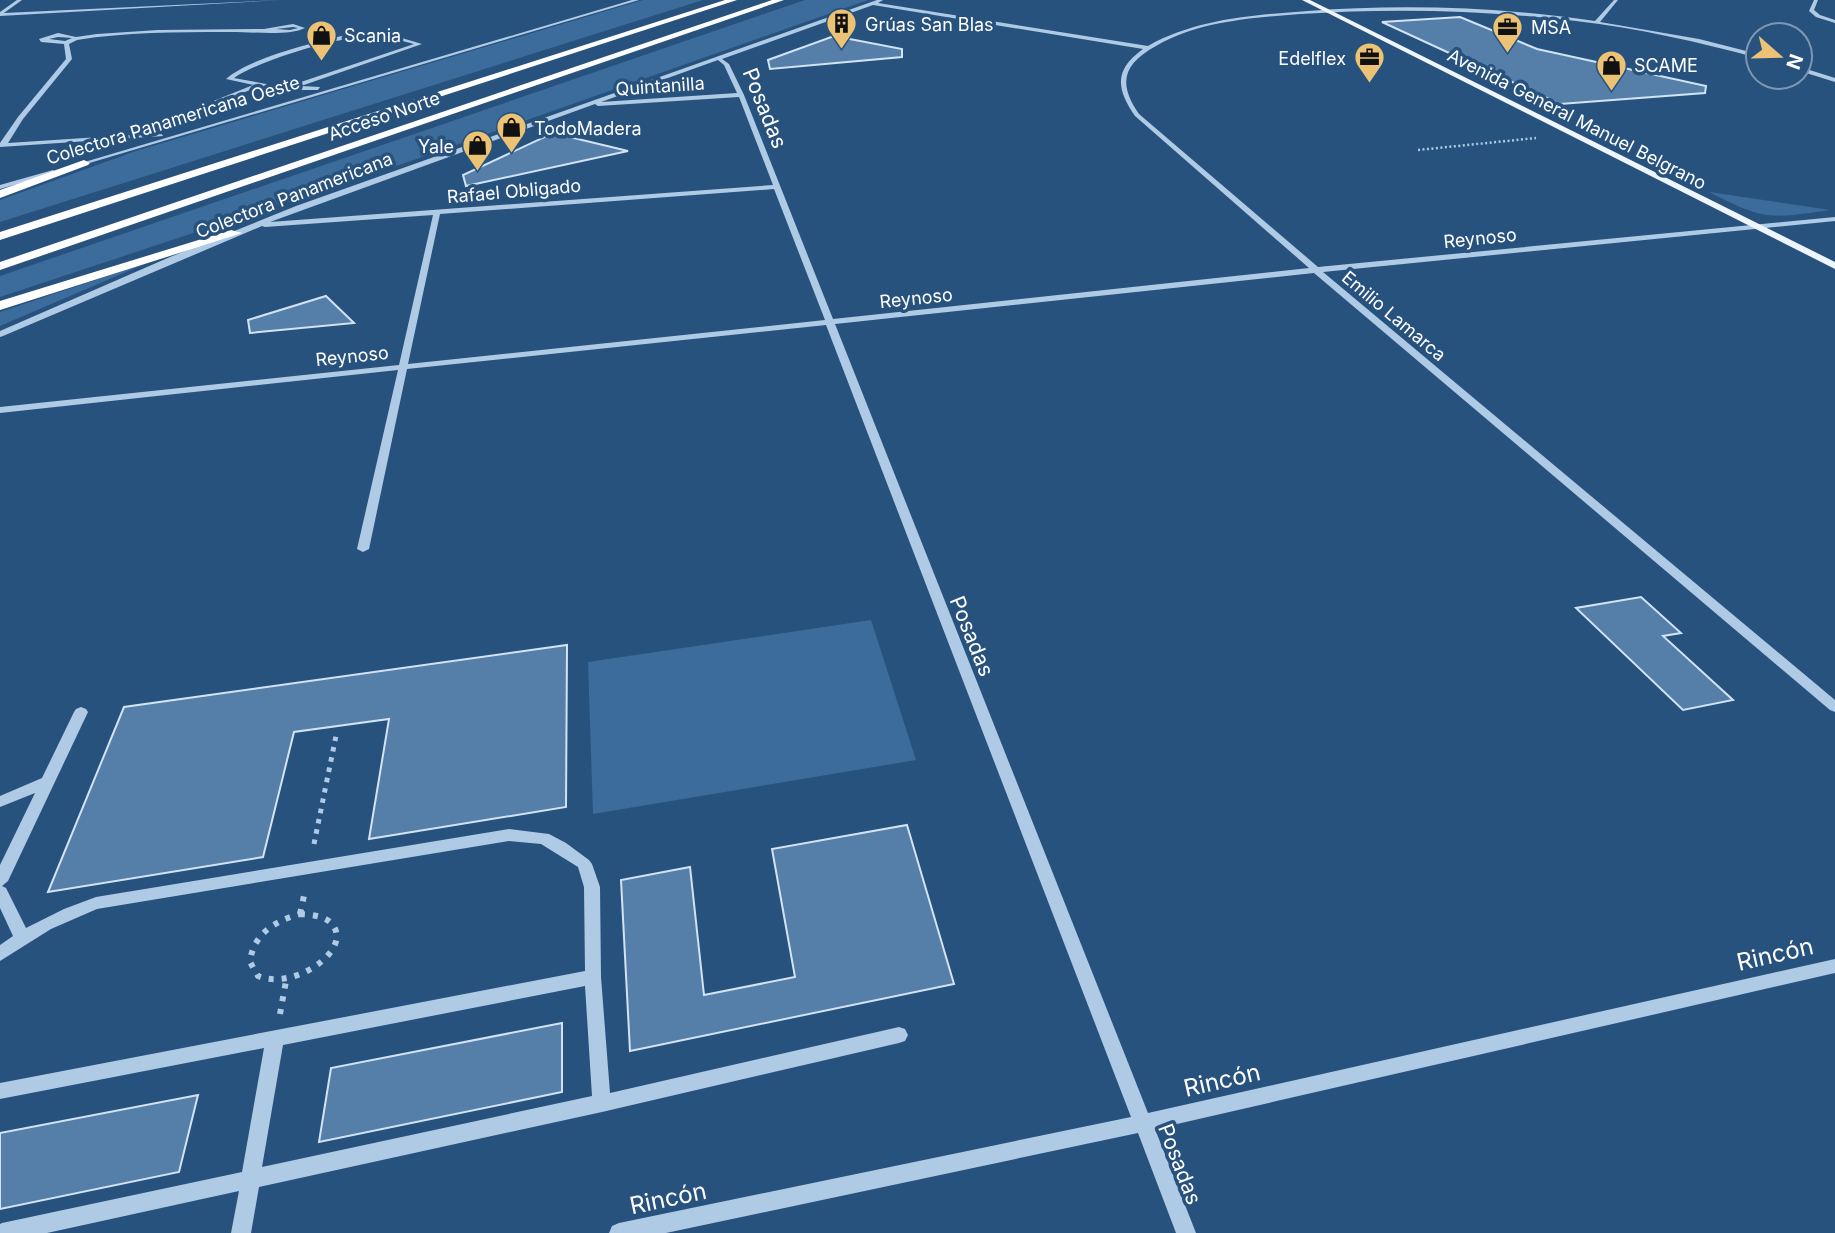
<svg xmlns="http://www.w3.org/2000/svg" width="1835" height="1233" font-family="Inter,sans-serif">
<rect width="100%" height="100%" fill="#28527e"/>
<!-- green -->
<path fill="#3c6c9b" d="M643 0H703L0 222V200L136 151Z
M805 0H868L405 163 0 297V276Z
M1709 192 1830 210C1769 219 1764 220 1709 192Z
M147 263 0 326V312Z
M871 620 916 760 593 814 588 662Z"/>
<!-- building -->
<path fill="#557ea8" stroke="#d1e3f4" stroke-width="2" d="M1460 17 1537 49 1706 86 1705 93 1560 104 1382 22Z
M834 36 902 49V57L770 69 768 60Z
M553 133 628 151 466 186 463 175Z
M326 296 354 323 250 333 248 320Z
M1641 597 1681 633 1663 636 1733 700 1683 710 1576 608Z
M567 645 566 807 369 839 389 719 294 732 263 857 48 892 124 707Z
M907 825 954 984 630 1051 621 880 690 867 704 995 795 977 772 849Z
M562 1023V1092L319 1142 331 1068Z
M198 1095 179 1172 0 1209V1133Z"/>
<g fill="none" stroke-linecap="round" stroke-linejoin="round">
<!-- path-far2 -->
<path stroke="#afcae5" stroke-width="2.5" stroke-dasharray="2 2.5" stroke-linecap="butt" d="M1418 150 1536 138"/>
<!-- path-far1 -->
<path stroke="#afcae5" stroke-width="5" stroke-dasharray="4.5 6" stroke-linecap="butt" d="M314 844 337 731"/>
<!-- path -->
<path stroke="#afcae5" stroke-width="6" stroke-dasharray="5 8" stroke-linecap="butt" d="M300 914C310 915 324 915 332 924 354 950 293 991 258 976L250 962C253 934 275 921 300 914Z
M300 914 305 891
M280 1014 286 981"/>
<!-- minor -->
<path fill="#afcae5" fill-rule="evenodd" d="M17 0H22L4 13 281 0 0 16V12Z
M632 0H639L76 167 71 166Z
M877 0H883L878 3 1148 46C1196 19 1253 15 1308 11 1403 4 1501 7 1595 21L1614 0H1618L1600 22 1699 39 1758 54V58C1698 42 1638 28 1576 21 1484 10 1392 8 1300 14 1252 18 1199 21 1156 46 1124 64 1117 82 1139 114L1318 267 1835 217V221L1323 272 1835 700V712L1830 710 1314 273 835 324 1148 1113 1835 959V973L1155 1129 1196 1233H1176L1138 1133 666 1233H609L612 1226 619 1223 1131 1117 826 325 407 369 369 549 363 552 357 549 398 370 0 413V407L399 365 433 215 265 227 262 226 3 336 0 337V331L170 257 296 206ZM873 5 1143 49C1114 70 1116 88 1135 116L1309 268 833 319 744 95 729 64 722 59ZM718 60 724 65 737 93 601 102ZM739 97 773 185 270 222 595 104 598 106ZM774 189 825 320 408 364 440 214Z
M1814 0H1818L1814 10 1820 15 1835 20V23L1816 17 1809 11Z
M293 24 305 28C288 37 247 31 225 32 176 32 126 32 77 40L69 44 72 59 23 119 8 143 161 133 163 136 0 147V143L18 117 66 59 64 44 41 42 39 39 58 33 76 37 97 34 158 30 264 29ZM293 27 298 28 290 30 276 29ZM58 37 72 38 65 41 49 39Z
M350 34 395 36 422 44 301 86 320 87 318 90H277L226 79C251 57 317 42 350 34ZM366 37 395 39 414 44 289 86H277L234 78C258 61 336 37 366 37Z
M1800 67 1835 78V82L1800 71Z
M253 85 255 88 184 116 179 115Z
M53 170 56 172 55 173 0 189V185Z
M81 707 86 709 88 712 8 881 2 886 6 888 26 928 64 909 96 897 509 829 549 834 566 843 589 860 592 864 600 887 601 977 610 1093 899 1027 905 1029 908 1035 905 1041 899 1043 602 1112 259 1187 251 1233H231L239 1191 47 1233H0V1224L2 1223 242 1172 264 1048 0 1099V1083L585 971 584 887 578 867 541 844 509 841 97 909 51 929 0 961V945L13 936 0 908V865L35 793 0 807V796L42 778 74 712 76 709ZM585 986 592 1096 262 1167 283 1045Z"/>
<!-- major -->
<path fill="#eef5fd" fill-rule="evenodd" d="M1302 0H1310L1835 262V269Z"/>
<!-- highway -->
<path fill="#fff" fill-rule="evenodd" d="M725 0H737L0 240V232Z
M772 0H784L0 270V262Z
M84 160 90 163 88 165 0 198V190Z
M231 230 242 233 0 310V301Z"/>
</g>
<!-- icons -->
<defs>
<symbol id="building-pin" viewBox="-11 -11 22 30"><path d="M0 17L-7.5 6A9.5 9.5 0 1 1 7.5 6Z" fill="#ecc375" stroke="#28527e"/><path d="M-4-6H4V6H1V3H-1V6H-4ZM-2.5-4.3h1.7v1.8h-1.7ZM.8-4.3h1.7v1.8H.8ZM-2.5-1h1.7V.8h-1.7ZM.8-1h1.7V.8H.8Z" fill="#111"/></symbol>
<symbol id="office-pin" viewBox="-11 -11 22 30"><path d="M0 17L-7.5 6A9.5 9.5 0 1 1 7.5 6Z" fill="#ecc375" stroke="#28527e"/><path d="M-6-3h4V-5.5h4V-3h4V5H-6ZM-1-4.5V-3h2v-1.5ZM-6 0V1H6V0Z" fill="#111"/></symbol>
<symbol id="shop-pin" viewBox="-11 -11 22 30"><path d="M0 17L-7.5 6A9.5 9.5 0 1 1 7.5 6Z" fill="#ecc375" stroke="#28527e"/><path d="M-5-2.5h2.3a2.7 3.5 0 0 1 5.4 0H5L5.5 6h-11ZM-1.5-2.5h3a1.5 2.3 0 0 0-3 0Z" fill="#111"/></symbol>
</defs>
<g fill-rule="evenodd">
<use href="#building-pin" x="824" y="6" width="35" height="47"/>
<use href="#office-pin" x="1490" y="10" width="35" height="47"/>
<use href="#shop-pin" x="304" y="18" width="35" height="47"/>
<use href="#office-pin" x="1352" y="40" width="35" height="47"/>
<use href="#shop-pin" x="1594" y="48" width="35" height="47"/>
<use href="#shop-pin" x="494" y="110" width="35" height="47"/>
<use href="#shop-pin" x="460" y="128" width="35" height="47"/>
</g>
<g text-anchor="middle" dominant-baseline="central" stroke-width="7" stroke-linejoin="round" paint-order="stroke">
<!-- far-poi labels -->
<g font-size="18" fill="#fff" stroke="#28527e" text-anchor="start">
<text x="865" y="24">Grúas San Blas</text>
<text x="1531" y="27">MSA</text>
<text x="344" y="35">Scania</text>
<text x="1346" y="58" text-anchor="end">Edelflex</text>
<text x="1634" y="65">SCAME</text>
<text x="534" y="128">TodoMadera</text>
<text x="454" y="146" text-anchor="end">Yale</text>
</g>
<!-- far-street labels -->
<g font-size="18" fill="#fff" stroke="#28527e">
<text transform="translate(660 86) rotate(-4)">Quintanilla</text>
<text transform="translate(384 116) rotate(-19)">Acceso Norte</text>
<text transform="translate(1577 119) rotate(27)">Avenida General Manuel Belgrano</text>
<text transform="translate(173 120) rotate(-17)">Colectora Panamericana Oeste</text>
<text transform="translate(514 191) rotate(-5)">Rafael Obligado</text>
<text transform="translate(294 195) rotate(-21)">Colectora Panamericana</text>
<text transform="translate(1480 238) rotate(-6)">Reynoso</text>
<text transform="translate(916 298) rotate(-6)">Reynoso</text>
<text transform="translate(1394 316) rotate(40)">Emilio Lamarca</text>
<text transform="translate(352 356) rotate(-6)">Reynoso</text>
</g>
<!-- street labels -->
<g font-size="21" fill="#fff" stroke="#28527e">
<text transform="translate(765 108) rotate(68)">Posadas</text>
<text transform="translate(972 636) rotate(68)">Posadas</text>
<text transform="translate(1180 1164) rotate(69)">Posadas</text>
</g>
<!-- near-street labels -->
<g font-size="24" fill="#fff" stroke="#28527e">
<text transform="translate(1775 954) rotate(-13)">Rincón</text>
<text transform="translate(1222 1080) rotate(-13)">Rincón</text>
<text transform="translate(668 1198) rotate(-12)">Rincón</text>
</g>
</g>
<!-- north arrow -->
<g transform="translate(1779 56) rotate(110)"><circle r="33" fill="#28527e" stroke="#7e97b2" stroke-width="2"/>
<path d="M0-5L12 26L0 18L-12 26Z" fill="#ecc375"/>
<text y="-10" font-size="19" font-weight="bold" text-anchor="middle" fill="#ffffff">N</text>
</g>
</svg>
